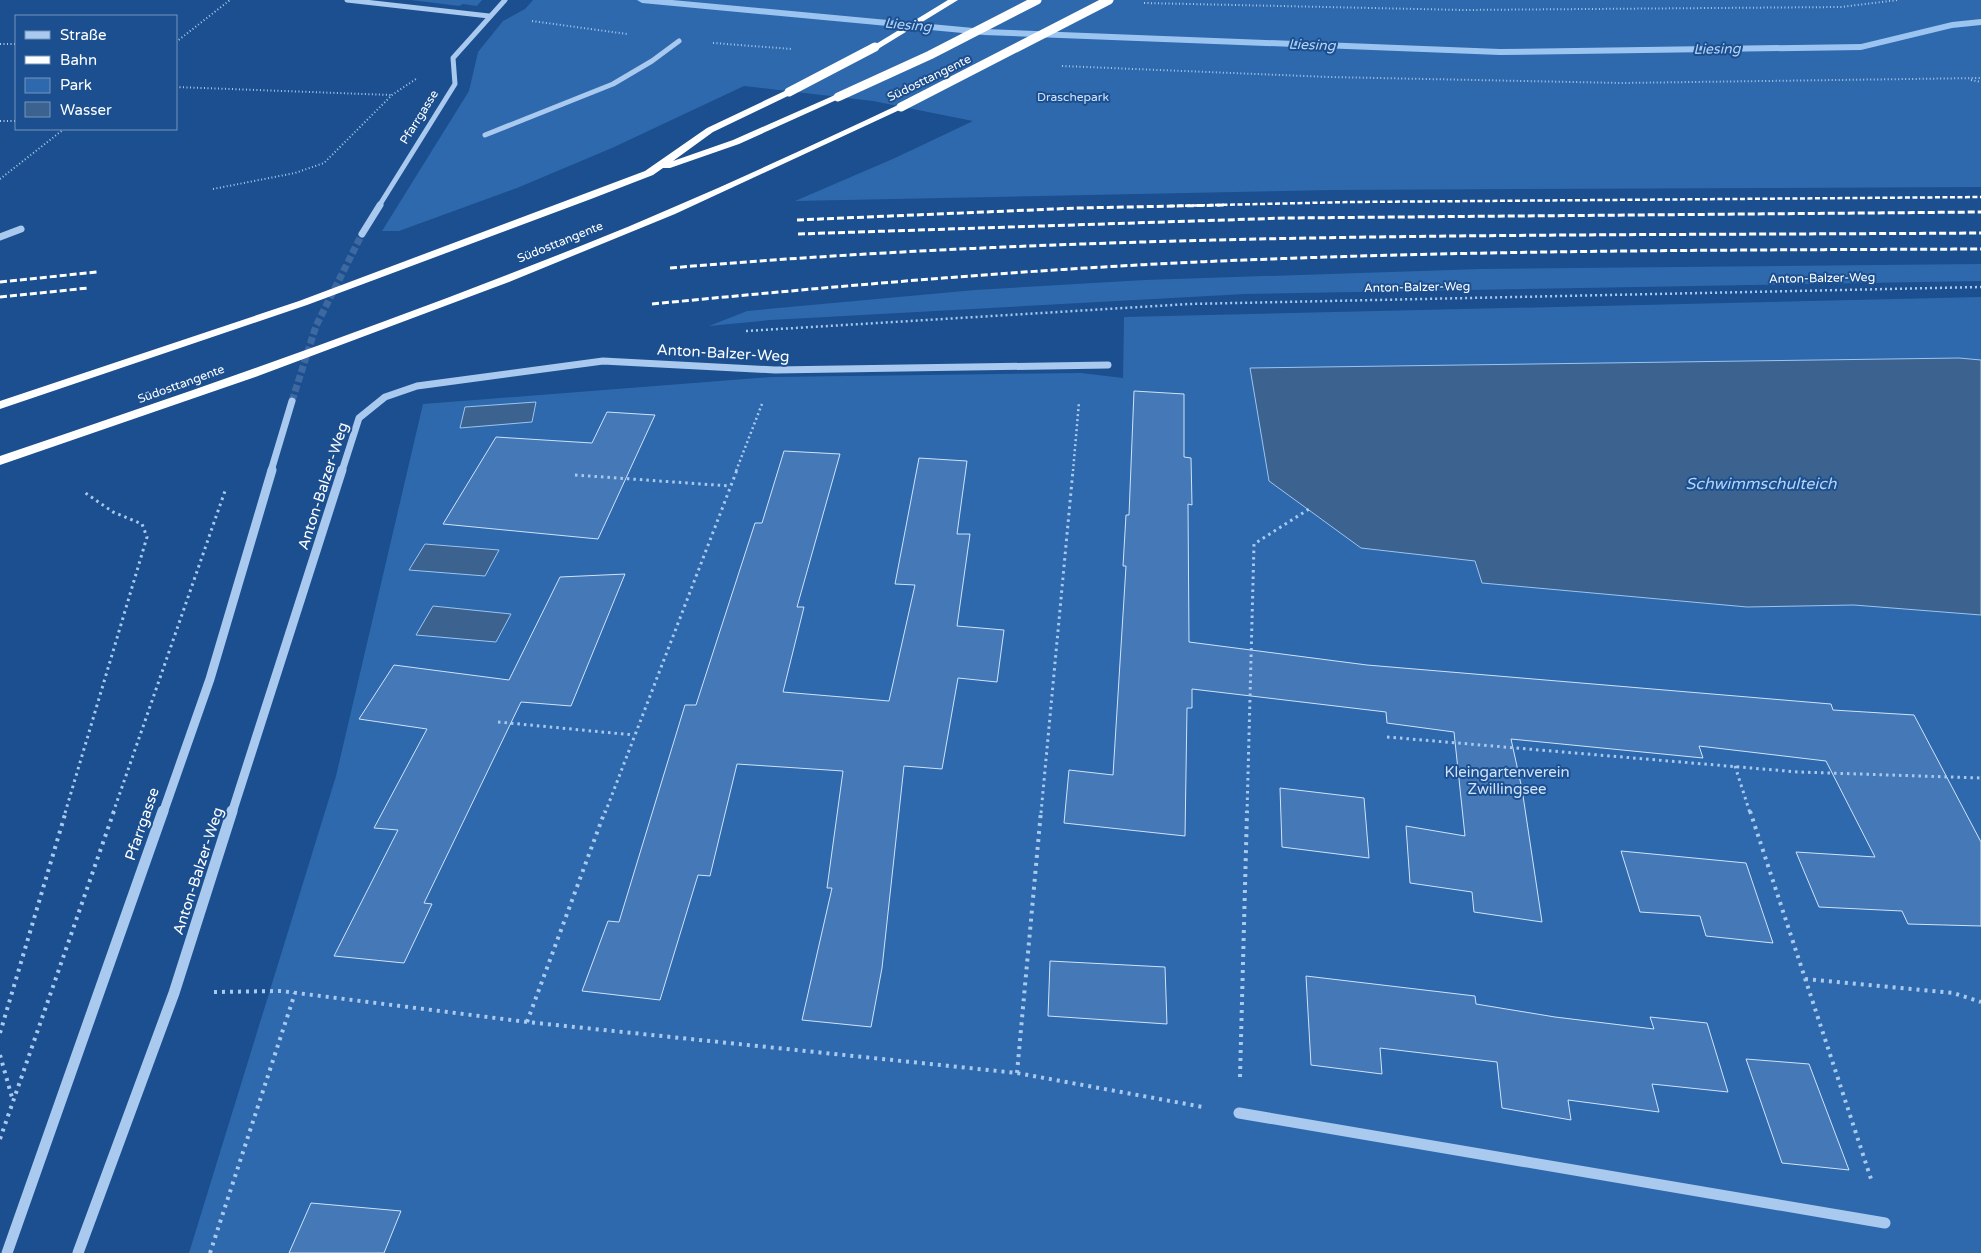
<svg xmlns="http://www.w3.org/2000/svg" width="1981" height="1253" font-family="'Varela Round',sans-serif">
<rect width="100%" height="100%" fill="#1b4f8f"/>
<!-- green -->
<path fill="#2e69ad" d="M411 0H482L477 6 463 4 459 6Z
M533 0H1981V187L1332 190 795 201 895 158 973 121 873 101 744 86 612 148 517 188 399 231H382L469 91 478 52 503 21 525 9Z
M1981 264V281L1245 294 771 320 709 326 747 311 975 290 1145 280 1481 269Z
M1981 297V1253H189L336 776 423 404 772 377 1081 373 1123 378 1124 317Z"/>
<!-- water -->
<path fill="#3c6290" stroke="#9cc4f0" d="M1959 358 1981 360V615L1854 605 1747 607 1482 583 1475 561 1361 548 1269 481 1250 368Z
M536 402 532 422 460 428 465 407Z
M425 544 499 550 485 576 409 570Z
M433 606 511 614 496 642 416 635Z"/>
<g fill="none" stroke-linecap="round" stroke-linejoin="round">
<!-- stream -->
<path fill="#9cc4f0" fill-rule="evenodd" d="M637 0H672L984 29 1500 49 1861 44 1952 22 1981 19V25L1952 28 1861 50 1500 55 984 35 642 3Z"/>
</g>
<!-- building -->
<path fill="#4478b7" stroke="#cfe3fa" d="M1134 391 1184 394V457L1191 458 1192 505 1188 504 1189 642 1367 665 1831 704 1833 710 1914 715 1981 842V926L1908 924 1902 911 1819 907 1796 852 1875 857 1826 761 1699 746 1703 758 1511 739 1522 789 1542 922 1474 912 1472 892 1410 883 1406 826 1465 836 1454 732 1387 723 1386 712 1192 689V708H1187L1185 836 1064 823 1069 770 1113 775 1126 566H1123L1126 515H1129Z
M607 412 655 415 598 539 443 524 496 437 592 443Z
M784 451 840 454 797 607H804L783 692 889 701 915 585 895 584 919 458 967 461 957 534H970L957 626 1004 630 997 682 958 678 942 769 904 766 882 968 871 1027 802 1020 832 888H827L843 771 737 764 710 876 698 875 660 1000 582 991 608 921 619 922 685 705H696L755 523H762Z
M625 574 571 706 521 702 424 903 432 904 404 963 334 956 398 830 374 828 427 729 359 719 394 665 509 680 560 577Z
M1280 788 1364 798 1369 858 1282 847Z
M1621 851 1746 863 1773 943 1706 936 1700 916 1640 912Z
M1050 961 1165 967 1167 1024 1048 1016Z
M1306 976 1475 996 1476 1004 1555 1017 1654 1029 1650 1017 1707 1023 1728 1092 1652 1084 1659 1112 1568 1100 1571 1120 1502 1108 1497 1062 1380 1048 1382 1074 1311 1065Z
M1746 1059 1809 1064 1849 1170 1782 1163Z
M311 1203 401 1211 384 1253H289Z"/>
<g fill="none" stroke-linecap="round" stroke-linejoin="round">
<!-- minor-tunnel -->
<path stroke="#3d69a0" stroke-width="7" stroke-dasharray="7 3" stroke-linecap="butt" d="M292 401 316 326 362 234"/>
<!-- path-far3 -->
<path stroke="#a9c9ee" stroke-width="2" stroke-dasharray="1 2.5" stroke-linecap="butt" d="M1144 3 1463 10 1841 7 1898 0
M532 21 627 34
M176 42 230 0
M713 43 792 49
M0 44H16
M1062 66 1329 77 1621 83 1981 78
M1971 80 1981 82
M176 87 391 95
M0 121H16
M0 179 64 129
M213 189 295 173 324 163 392 95 416 79"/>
<!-- path-far2 -->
<path stroke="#a9c9ee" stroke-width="2.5" stroke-dasharray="2 3" stroke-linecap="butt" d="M746 331 1189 304 1981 287
M736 471 762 404
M1073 471 1079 402"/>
<!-- path-far1 -->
<path stroke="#a9c9ee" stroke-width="3" stroke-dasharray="2.5 4" stroke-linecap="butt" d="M575 475 730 486
M498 722 634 735
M1387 737 1798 772 1981 778
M1735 766 1750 813
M65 813 147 537 142 524 113 512 84 492
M113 813 226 488
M605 813 737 470
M1041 813 1073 470
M1247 813 1254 544 1309 509"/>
<!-- path -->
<path stroke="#a9c9ee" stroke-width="4" stroke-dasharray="3 5" stroke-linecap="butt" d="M1750 811 1872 1182
M1805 979 1953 993 1981 1002
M214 992 281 991 527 1022 1017 1073 1203 1107
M527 1022 605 811
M0 1033 66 811
M0 1055 13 1101
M1017 1073 1041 811
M1240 1077 1247 811
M0 1139 114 811
M210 1253 295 993"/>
<!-- minor-far3 -->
<path stroke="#a9c9ee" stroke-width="5" d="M347 0 489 16
M485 135 613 84 652 61 679 41
M379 206 455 84 453 58 505 0"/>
<!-- minor-far2 -->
<path stroke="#a9c9ee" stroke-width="7" d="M362 234 380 205
M0 237 21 229
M271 471 292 401
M342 471 359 418 385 397 417 386 603 361 775 370 1108 365"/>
<!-- minor-far1 -->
<path stroke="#a9c9ee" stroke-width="9" d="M163 813 210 679 272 470
M232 813 342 470"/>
<!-- minor -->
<path stroke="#a9c9ee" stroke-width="11" d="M1239 1113 1885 1223
M7 1253 163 811
M78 1253 174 993 232 811"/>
<!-- highway -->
<path fill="#fff" fill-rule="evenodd" d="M948 0H958L878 49 871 47Z
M789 89 793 92 792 94 713 132 673 161 733 140 835 95 843 97 739 144 670 168H663L653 175 591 199 307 305 0 409V401L299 301 645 171 707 128Z
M898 105 906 107 675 214 509 282 258 376 0 465V456C196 390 391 322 583 245 690 202 794 154 898 105Z"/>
<!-- rail-far1 -->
<path stroke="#fff" stroke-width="2.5" stroke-dasharray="5 2.5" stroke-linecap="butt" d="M1170 206 1352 202 1981 197"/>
<!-- rail -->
<path stroke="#fff" stroke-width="3" stroke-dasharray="7 3" stroke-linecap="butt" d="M797 220 1078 208 1227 205
M798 234 1285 218 1981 212
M670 268C1106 231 1544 236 1981 233
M0 282 97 272
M0 297 88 288
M652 304C858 284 1065 266 1272 259 1508 250 1745 250 1981 249"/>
<!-- highway-bridge -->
<path stroke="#fff" stroke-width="9" d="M789 92 875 47
M838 97 930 55 1037 0
M901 107 1109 0"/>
</g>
<g text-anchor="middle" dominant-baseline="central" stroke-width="4" stroke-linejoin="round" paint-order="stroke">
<!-- far-street labels -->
<g font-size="12" fill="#fff" stroke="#1b4f8f">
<text transform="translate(929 78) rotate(-26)">Südosttangente</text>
<text transform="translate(419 117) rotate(-58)">Pfarrgasse</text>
<text transform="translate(560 242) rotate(-22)">Südosttangente</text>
<text transform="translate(1822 278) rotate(-1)">Anton-Balzer-Weg</text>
<text transform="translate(1417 287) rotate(-1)">Anton-Balzer-Weg</text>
<text transform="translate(181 384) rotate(-20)">Südosttangente</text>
</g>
<!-- far-park labels -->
<g font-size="12" fill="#cfe3fa" stroke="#1b4f8f">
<text x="1073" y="97">Draschepark</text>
</g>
<!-- far-water labels -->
<g font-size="14" font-style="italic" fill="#b5d3f5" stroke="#1b4f8f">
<text transform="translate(908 25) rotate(5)">Liesing</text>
<text transform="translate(1312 45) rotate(2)">Liesing</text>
<text transform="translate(1717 49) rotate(-1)">Liesing</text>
</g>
<!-- street labels -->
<g font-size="15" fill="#fff" stroke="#1b4f8f">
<text transform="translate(723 353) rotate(3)">Anton-Balzer-Weg</text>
<text transform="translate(323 486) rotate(-72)">Anton-Balzer-Weg</text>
<text transform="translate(142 824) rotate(-71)">Pfarrgasse</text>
<text transform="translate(198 871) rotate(-72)">Anton-Balzer-Weg</text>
</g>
<!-- park labels -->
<g font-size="15" fill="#cfe3fa" stroke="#1b4f8f">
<text x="1507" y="772">Kleingartenverein<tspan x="1507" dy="17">Zwillingsee</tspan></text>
</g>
<!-- water labels -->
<g font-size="16" font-style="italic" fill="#b5d3f5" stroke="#1b4f8f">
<text x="1761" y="484">Schwimmschulteich</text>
</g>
</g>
<!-- legend -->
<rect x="15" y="15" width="162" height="115" fill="#1b4f8f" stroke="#7695bc"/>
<rect x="25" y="31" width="25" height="8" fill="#a9c9ee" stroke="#7695bc"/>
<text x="60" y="40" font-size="15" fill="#ffffff">Straße</text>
<rect x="25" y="56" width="25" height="8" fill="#ffffff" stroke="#7695bc"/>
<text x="60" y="65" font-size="15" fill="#ffffff">Bahn</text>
<rect x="25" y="78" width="25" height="15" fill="#2e69ad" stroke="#7695bc"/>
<text x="60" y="90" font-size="15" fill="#ffffff">Park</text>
<rect x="25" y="102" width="25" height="15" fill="#3c6290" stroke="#7695bc"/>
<text x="60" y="115" font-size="15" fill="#ffffff">Wasser</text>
</svg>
